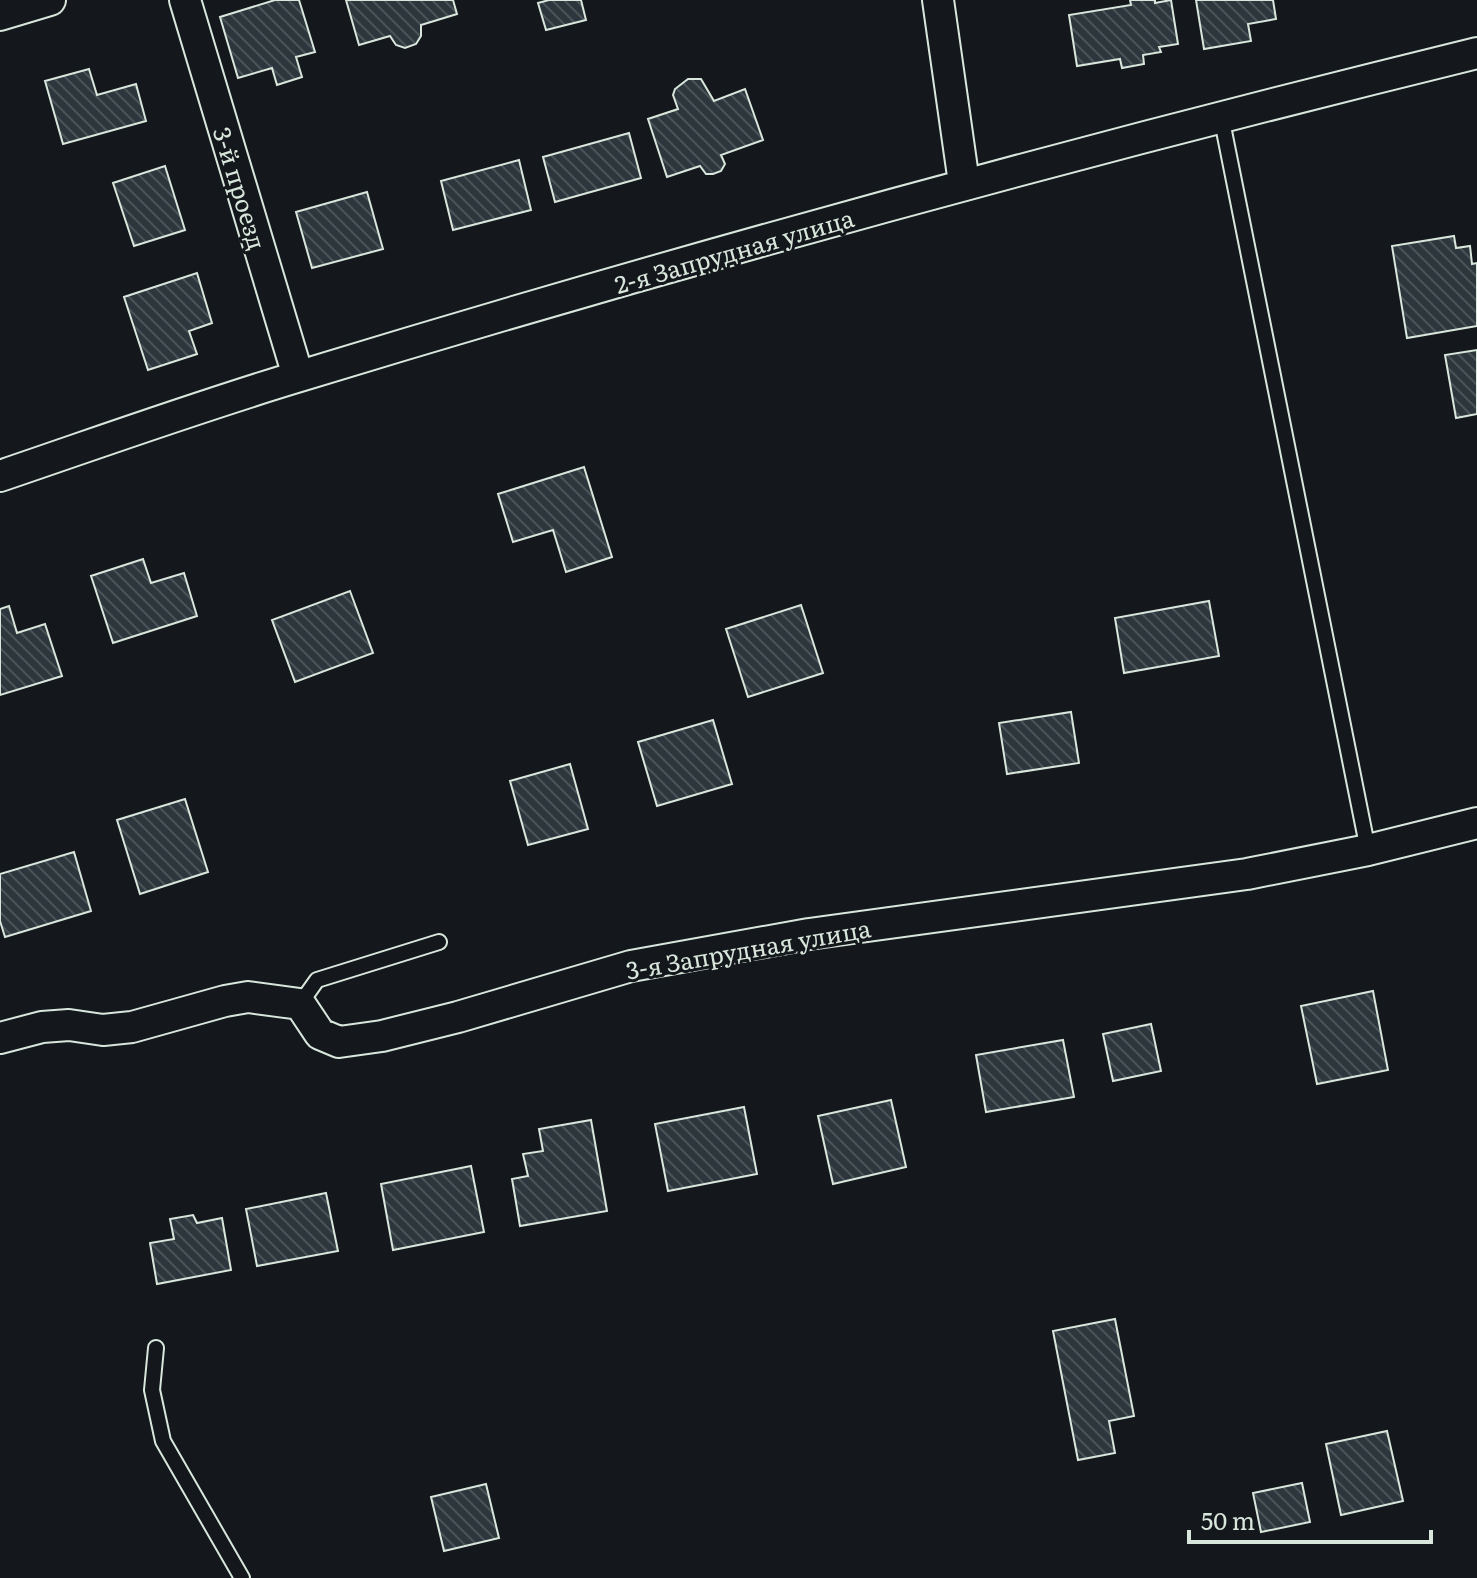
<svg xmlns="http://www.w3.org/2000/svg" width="1477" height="1578" font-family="Literata,serif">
<defs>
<pattern id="building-back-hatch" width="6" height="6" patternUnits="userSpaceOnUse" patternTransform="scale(2)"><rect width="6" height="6" fill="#2c363c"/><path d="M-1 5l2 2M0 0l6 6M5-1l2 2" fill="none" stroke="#4a5358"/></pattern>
</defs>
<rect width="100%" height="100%" fill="#14181c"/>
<!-- building -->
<path fill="url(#building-back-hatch)" stroke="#d8e6dc" stroke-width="2" d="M275 0H299L315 52 296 57 302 77 277 85 272 68 238 78 220 17Z
M346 0H453L457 14 421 25V36L416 44 405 48 396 45 390 36 359 45Z
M581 0 586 20 546 30 538 3 549 0Z
M1130 0H1155V3L1171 0 1178 44 1159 47 1161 52 1143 55 1144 64 1122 68 1120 59 1077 66 1069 15 1131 5Z
M1196 0H1273L1276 19 1248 24 1251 41 1204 49Z
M89 69 97 95 136 84 146 121 63 144 45 81Z
M688 79H701L714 101 745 89 763 140 721 155 725 164 721 171 713 174H706L700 166 667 177 648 119 678 109 673 95 675 89Z
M629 133 641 178 555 202 543 157Z
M519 160 531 210 453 230 441 181Z
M165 166 185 230 134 246 113 183Z
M367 192 383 249 312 268 296 212Z
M1454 236 1456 248 1470 246 1472 264 1477 263V326L1407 338 1392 246Z
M197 273 212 323 189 331 197 354 148 370 124 297Z
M1477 350V414L1456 418 1445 355Z
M584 467 612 557 566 572 553 530 513 542 498 494Z
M143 559 151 583 184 573 197 616 113 643 91 576Z
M350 591 373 653 295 682 272 620Z
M1209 601 1219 656 1124 673 1115 618Z
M801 605 823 673 748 697 726 629Z
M9 606 17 633 45 624 62 676 0 695V609Z
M1071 712 1079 763 1007 774 999 723Z
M713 720 732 784 657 806 638 742Z
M570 764 588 829 528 845 510 781Z
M185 799 208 872 140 894 117 820Z
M74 852 91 911 5 937 0 921V874Z
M1373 991 1388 1070 1317 1084 1301 1006Z
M1151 1024 1161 1071 1113 1081 1103 1034Z
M1063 1040 1074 1097 986 1112 976 1055Z
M891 1100 906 1167 833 1184 818 1116Z
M744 1107 757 1174 668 1191 655 1124Z
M591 1120 607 1211 520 1226 512 1179 528 1176 523 1154 543 1151 539 1129Z
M471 1166 484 1232 393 1250 381 1184Z
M326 1193 338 1251 257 1266 246 1209Z
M193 1215 197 1223 222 1218 231 1270 157 1284 150 1243 174 1239 170 1219Z
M1115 1319 1134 1416 1109 1421 1115 1453 1078 1460 1053 1331Z
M1387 1431 1403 1501 1341 1515 1326 1444Z
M1302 1483 1310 1522 1261 1532 1253 1493Z
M486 1484 499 1538 444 1551 431 1497Z"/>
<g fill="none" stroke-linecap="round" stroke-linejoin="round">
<defs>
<path id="lane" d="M1221 116 1368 850
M300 1004 317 980 439 942
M156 1348 152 1390 163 1441 242 1578"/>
<path id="street" d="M185 0 298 376
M938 0 964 183
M0 15 50 0
M0 476C100 442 200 406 300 376 690 257 1082 150 1477 53
M0 1038 42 1027 69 1025 103 1030 132 1027 225 1001 248 997 300 1004 320 1034 339 1042 382 1036 458 1017 631 966 809 934 1247 874 1368 850 1477 823"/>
</defs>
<!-- lane casing -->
<use href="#lane" stroke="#d8e6dc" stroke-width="18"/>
<!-- street casing -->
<use href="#street" stroke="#d8e6dc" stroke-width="34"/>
<!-- lane -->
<use href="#lane" stroke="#14181c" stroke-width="14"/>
<!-- street -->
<use href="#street" stroke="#14181c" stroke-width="30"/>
</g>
<g text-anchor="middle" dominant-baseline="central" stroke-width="6" stroke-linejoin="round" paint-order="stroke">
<!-- street labels -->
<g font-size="24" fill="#d8e6dc" stroke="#14181c">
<text transform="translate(241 188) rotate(73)">3-й проезд</text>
<text transform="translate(734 250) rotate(-16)">2-я Запрудная улица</text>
<text transform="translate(748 948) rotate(-10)">3-я Запрудная улица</text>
</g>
</g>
<!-- scale -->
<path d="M1189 1530v12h242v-12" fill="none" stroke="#d8e6dc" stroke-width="4"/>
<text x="1201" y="1530" font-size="24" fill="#d8e6dc" stroke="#14181c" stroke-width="6" paint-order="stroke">50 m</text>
</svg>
